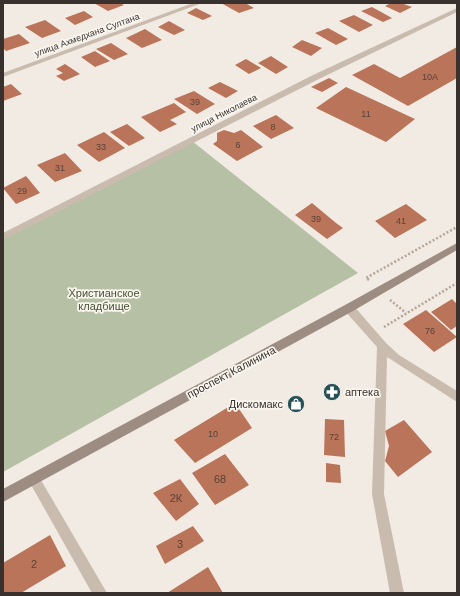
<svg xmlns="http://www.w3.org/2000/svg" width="460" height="596" font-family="Arial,sans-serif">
<rect width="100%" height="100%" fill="#f2ebe3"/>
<!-- green -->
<path fill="#b5c0a4" d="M192 141 358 273 3 472V237Z"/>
<!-- building -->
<path fill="#b97459" d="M94 3H120L124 5 108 11Z
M221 3H245L254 8 239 13Z
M391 3H401L412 7 400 13 385 6Z
M372 7 392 18 383 22 361 11Z
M196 8 212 16 203 20 187 13Z
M84 11 93 17 75 25 65 18Z
M354 15 373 25 359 32 339 21Z
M45 20 61 31 42 38 25 27Z
M169 21 185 30 174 35 158 27Z
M328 28 348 39 336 45 315 33Z
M145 29 162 40 142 48 126 38Z
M19 34 30 43 6 51 3 48V39Z
M302 40 322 48 311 56 292 47Z
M111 43 128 54 114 60 96 49Z
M457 47V78L408 106 352 75 374 64 400 78Z
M95 51 110 61 95 67 81 57Z
M271 56 288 67 276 74 258 63Z
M246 59 261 68 249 74 235 65Z
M65 64 80 74 64 81 56 76 63 73 56 69Z
M329 78 338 83 322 92 311 87Z
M220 82 238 91 226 98 208 88Z
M11 84 22 94 3 101V87Z
M346 87 415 119 386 142 316 108Z
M194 91 215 104 197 114 174 99Z
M174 103 186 112 170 120 177 124 160 132 141 117Z
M276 115 294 128 271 139 253 126Z
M127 124 145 138 129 146 110 132Z
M224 130 234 133 241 130 263 147 237 161 213 144 217 141V133Z
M104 132 125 148 99 162 77 145Z
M65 153 82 171 55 182 37 165Z
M26 176 40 193 16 204 3 188Z
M312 203 336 223 343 228 327 239 295 215Z
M406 204 427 220 395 238 375 221Z
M452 299 457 304V326L451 330 431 312Z
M426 310 457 337 434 352 403 324Z
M235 403 252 428 195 463 174 440Z
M325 419 344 420 345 457 324 455Z
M404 420 432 452 398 477 385 461 389 446 385 431Z
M225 454 249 485 215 505 192 473Z
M326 463 340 465 341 483 326 482Z
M180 479 199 504 176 521 153 493Z
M193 526 204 541 165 564 156 546Z
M50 535 66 566 21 593H3V563Z
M208 567 223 593H167Z"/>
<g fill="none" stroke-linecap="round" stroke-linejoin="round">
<!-- path -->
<path stroke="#b5a69a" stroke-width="2.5" stroke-dasharray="2 2" stroke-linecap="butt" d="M369 280 366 278 457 227
M390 300 406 313
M384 327 457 283"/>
<!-- street -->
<path fill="#c9bcaf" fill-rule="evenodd" d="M193 3H202L3 77V73Z
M457 8V12L319 79 3 240V233L313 75Z
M349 304 353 305 386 343 399 355 457 391V402L387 357 384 494 404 593H390L372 494 377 347 345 311 344 308 345 305Z
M34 473 38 475 107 593H92L30 483 28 479 30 475Z"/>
<!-- secondary -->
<path fill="#9d8c81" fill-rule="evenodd" d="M457 243V250L353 311 3 502V489L345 305Z"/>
</g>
<!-- icons -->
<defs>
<symbol id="pharmacy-disc" viewBox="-11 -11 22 22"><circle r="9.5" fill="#265156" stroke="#f9f5ef"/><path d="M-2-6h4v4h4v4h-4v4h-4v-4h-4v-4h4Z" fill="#fff"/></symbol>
<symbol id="shop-disc" viewBox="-11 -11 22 22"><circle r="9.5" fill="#265156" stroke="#f9f5ef"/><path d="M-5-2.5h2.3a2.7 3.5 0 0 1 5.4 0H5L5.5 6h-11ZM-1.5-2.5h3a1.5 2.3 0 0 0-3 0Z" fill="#fff"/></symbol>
</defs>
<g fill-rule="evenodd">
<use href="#pharmacy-disc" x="322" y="382" width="20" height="20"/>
<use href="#shop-disc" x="286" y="394" width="20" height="20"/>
</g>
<g text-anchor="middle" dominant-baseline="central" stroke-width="3.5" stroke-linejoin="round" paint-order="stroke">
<!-- far-street labels -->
<g font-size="9" fill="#39312d" stroke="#f9f5ef">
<text transform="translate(87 35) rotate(-20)">улица Ахмедхана Султана</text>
<text transform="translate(224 113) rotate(-27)">улица Николаева</text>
</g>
<!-- number labels -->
<g font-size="9" fill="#594238">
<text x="430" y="77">10А</text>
<text x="195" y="102">39</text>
<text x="366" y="114">11</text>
<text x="273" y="127">8</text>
<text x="238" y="145">6</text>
<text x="101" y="147">33</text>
<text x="60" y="168">31</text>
<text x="22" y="191">29</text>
<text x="316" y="219">39</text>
<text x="401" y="221">41</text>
<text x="430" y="331">76</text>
<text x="213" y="434">10</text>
<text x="334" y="437">72</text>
</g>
<!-- park labels -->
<g font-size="11" fill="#475433" stroke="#f9f5ef">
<text x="104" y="293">Христианское<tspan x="104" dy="13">кладбище</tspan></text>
</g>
<!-- street labels -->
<g font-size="11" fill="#39312d" stroke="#f9f5ef">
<text transform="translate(231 372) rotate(-28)">проспект Калинина</text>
</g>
<!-- poi labels -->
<g font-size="11" fill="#39312d" stroke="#f9f5ef" text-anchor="start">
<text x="345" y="392">аптека</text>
<text x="283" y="404" text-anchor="end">Дискомакс</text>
</g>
<!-- near-number labels -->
<g font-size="11" fill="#594238">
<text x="220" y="479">68</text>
<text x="176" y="498">2К</text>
<text x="180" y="544">3</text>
<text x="34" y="564">2</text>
</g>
</g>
<!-- border -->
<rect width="460" height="596" fill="none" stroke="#39312d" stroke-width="8"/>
</svg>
